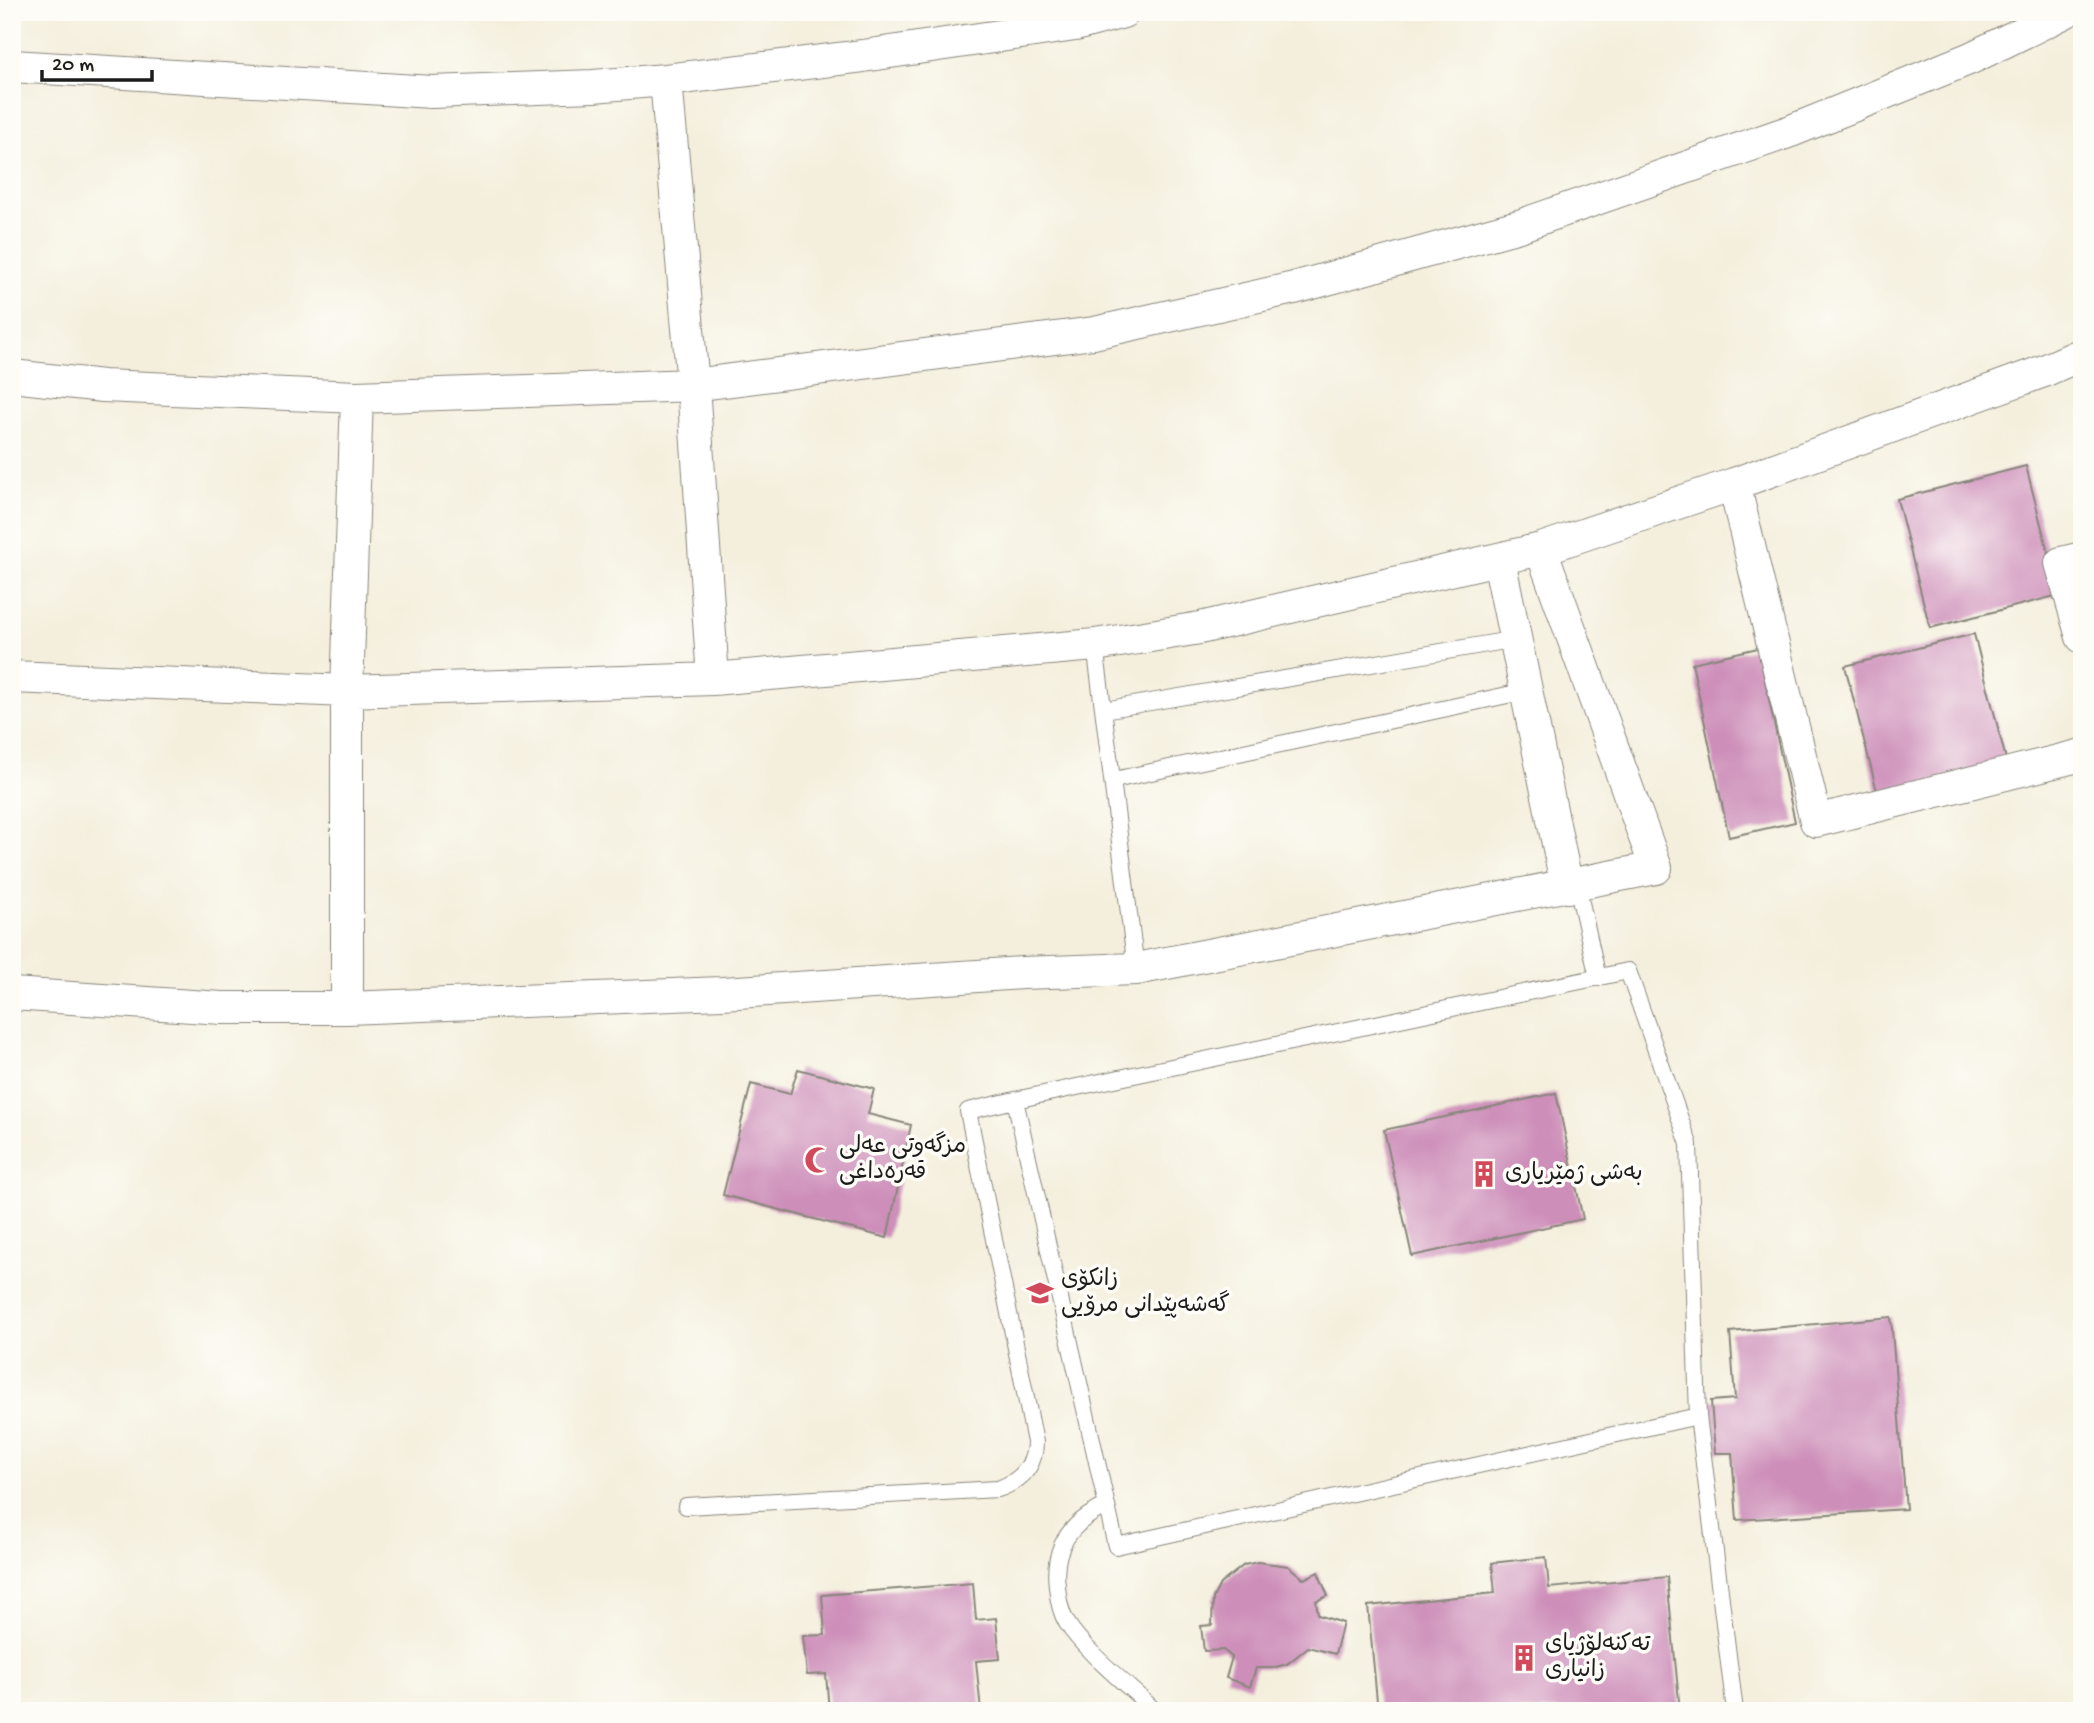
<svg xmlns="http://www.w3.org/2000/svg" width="2094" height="1723" font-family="'Gochi Hand','Playpen Sans Arabic',sans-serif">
<rect width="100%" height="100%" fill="#fdfcf7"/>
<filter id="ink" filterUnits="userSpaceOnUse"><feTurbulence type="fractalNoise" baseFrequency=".0143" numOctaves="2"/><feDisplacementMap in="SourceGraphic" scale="14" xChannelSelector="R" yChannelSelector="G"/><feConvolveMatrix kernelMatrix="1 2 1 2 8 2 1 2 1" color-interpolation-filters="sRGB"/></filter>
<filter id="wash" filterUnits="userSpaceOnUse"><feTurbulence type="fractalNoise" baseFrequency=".00686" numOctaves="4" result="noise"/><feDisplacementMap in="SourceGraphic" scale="28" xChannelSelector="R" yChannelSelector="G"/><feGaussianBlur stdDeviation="1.57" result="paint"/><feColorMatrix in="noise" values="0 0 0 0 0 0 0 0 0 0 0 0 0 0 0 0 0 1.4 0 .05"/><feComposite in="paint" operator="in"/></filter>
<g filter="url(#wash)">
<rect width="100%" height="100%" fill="#f4efdd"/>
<g id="blocks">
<!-- building -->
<path fill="#cd8eb9" d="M2026 466 2059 595 1930 628 1897 499Z
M1974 634 2007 763 1878 795 1845 666Z
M1758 648 1795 822 1729 837 1692 663Z
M798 1069 874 1089 868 1114 911 1125 887 1238 723 1195 751 1084 790 1094Z
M1556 1093 1583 1219 1412 1256 1384 1130Z
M1891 1317 1906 1509 1737 1520 1732 1453H1715L1711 1401 1735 1399 1730 1332Z
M1546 1557 1549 1588 1667 1577 1680 1711H1378L1368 1606 1495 1593 1492 1563Z
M1258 1562 1288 1566 1304 1579 1318 1572 1328 1596 1316 1601 1318 1615 1343 1623 1335 1654 1308 1647 1287 1664 1272 1668H1256L1250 1687 1226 1678 1232 1657 1223 1650 1204 1651 1201 1626 1212 1625 1213 1598 1220 1584 1244 1565Z
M973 1583 976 1620 996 1618 1000 1659 976 1661 981 1711H829L826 1674 807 1675 803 1636 825 1635 822 1595Z"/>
</g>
</g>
<g filter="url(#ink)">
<use href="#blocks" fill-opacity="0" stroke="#88867c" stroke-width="2"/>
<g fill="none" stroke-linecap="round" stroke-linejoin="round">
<defs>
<path id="lane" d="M1095 645 1136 969
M1104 710 1516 639
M1114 780 1526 691
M1577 885 1598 978
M1698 1416 1116 1546 1015 1100 1628 971 1689 1144 1698 1416 1735 1711
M686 1506 998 1489C1021 1481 1035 1466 1035 1442L968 1111 1015 1100
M1106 1506C1071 1522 1052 1547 1057 1586 1058 1599 1060 1612 1067 1623 1084 1651 1130 1687 1155 1711"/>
<path id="street" d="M12 66 432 92 593 86 666 80 863 56 1075 25 1123 12
M666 80 693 385 713 679
M12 376 103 386 357 397 693 385 1094 333 1294 288 1519 226 1791 131 1971 58 2065 12
M1734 484 1816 821 2082 755
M2082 558 2061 563 2082 637
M1499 560 1567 887
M12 677 347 691 713 679 1095 645 1200 628 1541 549 1734 484 2044 371 2082 354
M12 994 222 1008H347L722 993 1022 973 1136 969 1656 868 1541 549
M347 1008V691L357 397"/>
</defs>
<!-- lane casing -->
<use href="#lane" stroke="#88867c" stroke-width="18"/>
<!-- street casing -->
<use href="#street" stroke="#88867c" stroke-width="34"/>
<!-- lane -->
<use href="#lane" stroke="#fff" stroke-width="16"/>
<!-- street -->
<use href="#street" stroke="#fff" stroke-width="32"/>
</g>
</g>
<!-- icons -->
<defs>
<symbol id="mosque-bare" viewBox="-9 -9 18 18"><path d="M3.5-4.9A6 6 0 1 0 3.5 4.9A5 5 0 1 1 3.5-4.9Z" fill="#d1495b" stroke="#fdfcf7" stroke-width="2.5" paint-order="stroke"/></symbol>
<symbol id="building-bare" viewBox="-9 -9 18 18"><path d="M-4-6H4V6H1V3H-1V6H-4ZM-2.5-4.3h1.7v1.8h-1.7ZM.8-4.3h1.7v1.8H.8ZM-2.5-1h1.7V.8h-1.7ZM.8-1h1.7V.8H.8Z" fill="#d1495b" stroke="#fdfcf7" stroke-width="2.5" paint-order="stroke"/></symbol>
<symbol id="university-bare" viewBox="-9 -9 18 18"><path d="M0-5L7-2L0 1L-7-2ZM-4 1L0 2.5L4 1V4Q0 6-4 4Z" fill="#d1495b" stroke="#fdfcf7" stroke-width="2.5" paint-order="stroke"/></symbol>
</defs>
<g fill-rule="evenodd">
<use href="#mosque-bare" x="799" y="1141" width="38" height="38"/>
<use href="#building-bare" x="1465" y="1155" width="38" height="38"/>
<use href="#university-bare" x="1021" y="1274" width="38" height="38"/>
<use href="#building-bare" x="1505" y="1639" width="38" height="38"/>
</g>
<g text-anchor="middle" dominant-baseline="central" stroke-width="7" stroke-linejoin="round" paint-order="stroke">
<!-- poi labels -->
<g font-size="23" fill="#1c1c1c" stroke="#fdfcf7" text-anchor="start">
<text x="839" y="1147">مزگەوتی عەلی<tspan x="839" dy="26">قەرەداغی</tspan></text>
<text x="1505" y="1174">بەشی ژمێریاری</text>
<text x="1061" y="1280">زانکۆی<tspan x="1061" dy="26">گه‌شه‌پێدانی مرۆیی</tspan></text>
<text x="1545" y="1645">ته‌کنه‌لۆژیای<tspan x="1545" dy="26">زانیاری</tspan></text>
</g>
</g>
<!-- margin -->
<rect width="2094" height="1723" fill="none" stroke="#fdfcf7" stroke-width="42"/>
<!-- scale -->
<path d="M42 70v10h110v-10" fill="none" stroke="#1c1c1c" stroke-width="3.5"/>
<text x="52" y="70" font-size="21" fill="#1c1c1c" stroke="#fdfcf7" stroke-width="5" paint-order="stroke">20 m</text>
</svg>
